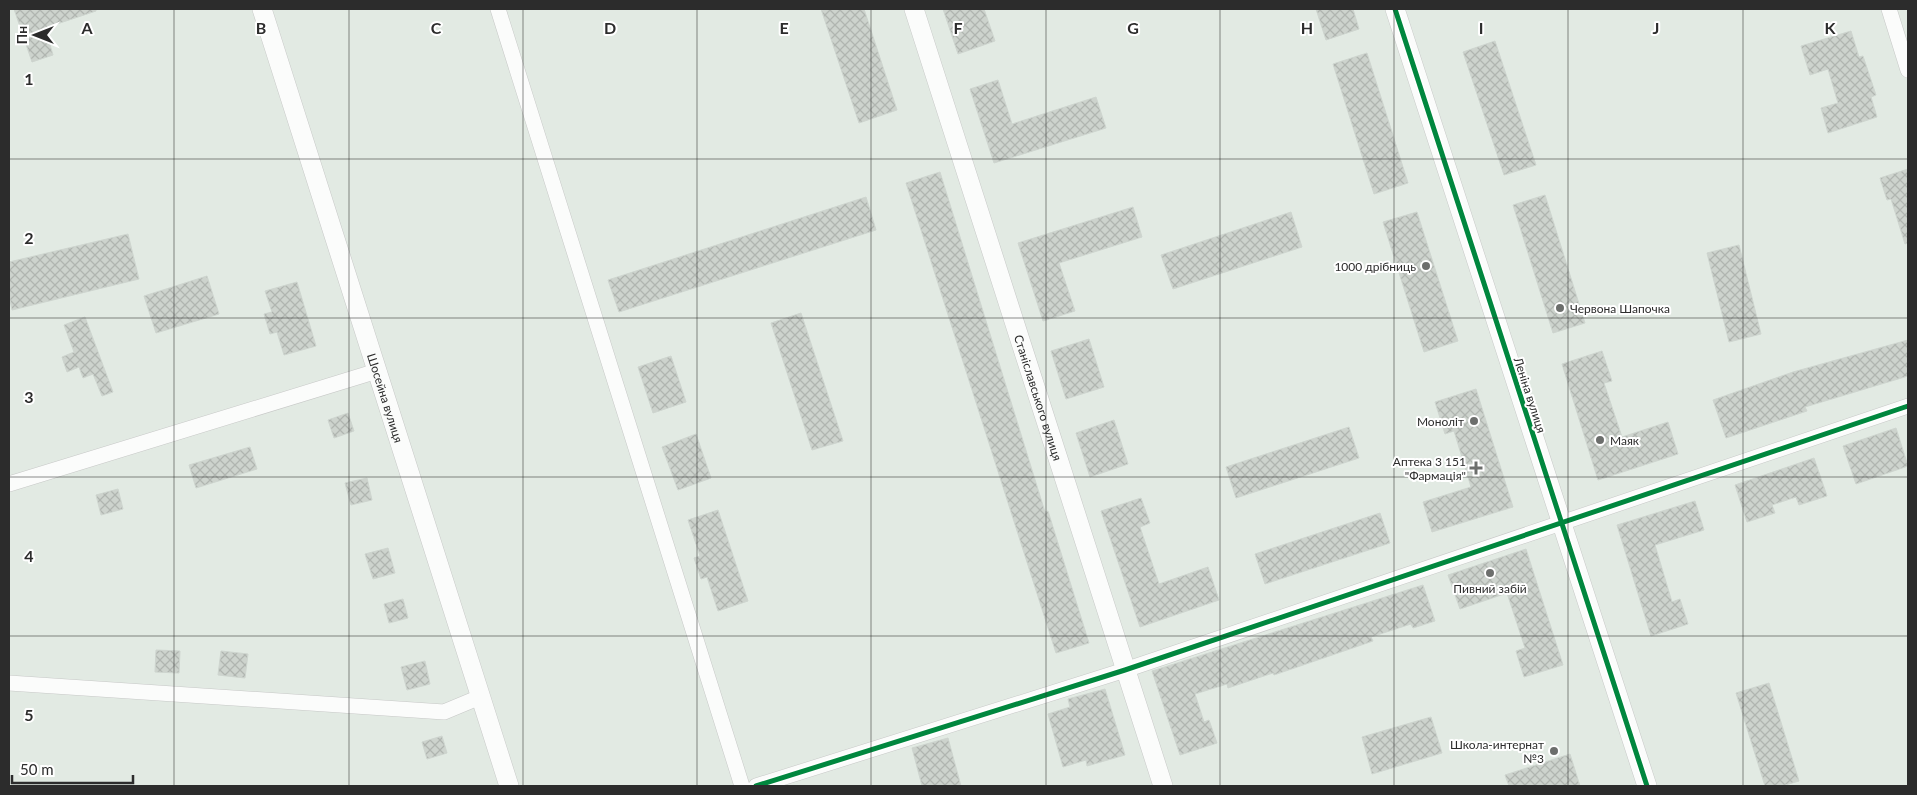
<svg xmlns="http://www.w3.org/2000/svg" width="1917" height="795" font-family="Lato,sans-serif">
<defs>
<pattern id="building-cross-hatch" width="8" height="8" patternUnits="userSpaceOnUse" patternTransform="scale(1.25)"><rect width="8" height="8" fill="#cdd3cd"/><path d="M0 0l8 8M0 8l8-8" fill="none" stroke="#b0b5b0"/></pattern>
</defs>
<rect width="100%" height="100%" fill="#e2eae3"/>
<!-- building -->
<path fill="url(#building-cross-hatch)" stroke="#ced5cf" d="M14 9H96V11L45 28 53 55 32 62Z
M821 9H864L897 110 859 123Z
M943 9H984L995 41 958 54Z
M1316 9H1353L1359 29 1326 40Z
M1851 31 1859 57 1863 56 1876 95 1871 97 1877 117 1828 133 1821 108 1838 103 1828 69 1810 75 1801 46Z
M1495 41 1536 165 1504 175 1463 52Z
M1367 53 1408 183 1374 194 1333 64Z
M998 80 1012 124 1096 97 1106 128 994 163 970 89Z
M1908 169V243L1905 244 1891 199 1887 200 1880 178Z
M940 172 1045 512 1048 511 1089 643 1056 653 906 183Z
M1545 195 1585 323 1553 333 1513 205Z
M866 197 876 230 619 312 608 280Z
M1133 207 1142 237 1059 263 1075 311 1043 321 1018 243Z
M1291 212 1302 247 1173 289 1161 255Z
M1417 212 1458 341 1424 352 1383 222Z
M128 234 139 279 12 310 9 295V262Z
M1739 245 1761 334 1729 342 1707 253Z
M207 276 219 314 156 333 144 296Z
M297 282 316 346 284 355 277 332 270 334 264 314 272 312 265 291Z
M801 313 843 441 812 450 771 323Z
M85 317 113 392 102 396 93 374 83 378 79 367 67 372 62 357 74 352 64 325Z
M1089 339 1104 387 1066 399 1051 351Z
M1908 340V376L1805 407 1807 411 1726 438 1713 400 1793 372Z
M1602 351 1612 381 1604 383 1622 437 1668 422 1678 454 1598 480 1562 364Z
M671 356 686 402 653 413 638 367Z
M1476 389 1513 507 1432 532 1423 502 1471 487 1454 431 1445 434 1435 402Z
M348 413 354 431 334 438 328 420Z
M1114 420 1128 464 1090 477 1076 433Z
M1349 427 1359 458 1236 498 1226 467Z
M1896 428 1908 466 1856 484 1843 446Z
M696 434 711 478 678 490 662 447Z
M250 447 257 469 196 488 189 465Z
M1814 458 1827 496 1799 505 1796 497 1772 505 1775 513 1747 522 1735 485Z
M367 478 372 500 351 505 345 483Z
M118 489 123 509 101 515 96 495Z
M1141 498 1150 523 1140 527 1159 584 1208 567 1219 600 1140 627 1101 511Z
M1695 501 1704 530 1655 545 1672 602 1680 599 1688 624 1651 636 1617 525Z
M718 510 748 601 718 611 707 577 701 579 694 558 700 556 688 520Z
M1380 513 1390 543 1265 584 1255 554Z
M388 548 395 573 373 579 365 554Z
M1526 549 1563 665 1524 677 1516 651 1525 648 1507 593 1460 609 1448 575Z
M1423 585 1435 621 1413 628 1411 624 1371 637 1373 641 1274 675 1273 673 1228 688 1227 684 1195 694 1204 722 1209 720 1217 743 1180 755 1152 671Z
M403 599 408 618 389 623 384 604Z
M156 650 180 651 179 673 155 672Z
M221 651 248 654 245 678 218 675Z
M425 661 430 684 407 690 401 667Z
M1769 683 1799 781 1782 786H1765L1736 693Z
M1105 689 1125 755 1087 766 1086 760 1063 767 1048 714 1070 707 1068 699Z
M1431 717 1442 753 1372 774 1362 737Z
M442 736 447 753 427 759 422 742Z
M948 738 961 786H922L912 748Z
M1570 754 1580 786H1509L1505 775Z"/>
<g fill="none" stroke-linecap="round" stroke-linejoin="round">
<defs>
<path id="minor" d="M498 9 742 786
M1889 9 1908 70
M9 484 377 371
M9 683 444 712 480 697
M756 786 1125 670 1908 406"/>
<g id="tertiary">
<path id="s1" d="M262 9 509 786"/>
<path id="s2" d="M914 9 1163 786"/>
<path d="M1395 9 1647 786"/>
</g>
</defs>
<!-- minor casing -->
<use href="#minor" stroke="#c7c8c7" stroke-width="16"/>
<!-- tertiary casing -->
<use href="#tertiary" stroke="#c7c8c7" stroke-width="20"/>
<!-- minor -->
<use href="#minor" stroke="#fbfcfb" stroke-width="15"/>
<!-- tertiary -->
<use href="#tertiary" stroke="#fbfcfb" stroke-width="19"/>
<defs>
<path id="cycleway" d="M1395 9 1647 786
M756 786 1125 670 1908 406"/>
</defs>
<!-- cycleway casing -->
<use href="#cycleway" stroke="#fff" stroke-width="8"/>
<!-- cycleway -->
<use href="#cycleway" stroke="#00873e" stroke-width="5"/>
</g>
<!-- grid -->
<path fill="none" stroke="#2c2c2c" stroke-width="1" stroke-opacity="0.55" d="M174 9V786M349 9V786M523 9V786M697 9V786M871 9V786M1046 9V786M1220 9V786M1394 9V786M1568 9V786M1743 9V786M9 159H1908M9 318H1908M9 477H1908M9 636H1908"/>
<!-- markers -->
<g fill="#6c6e6c" stroke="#fff" stroke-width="2">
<circle cx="1426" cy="266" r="5"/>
<circle cx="1560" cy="308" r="5"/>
<circle cx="1474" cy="421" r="5"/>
<circle cx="1600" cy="440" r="5"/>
<path d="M1473.5 460.5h5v5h5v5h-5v5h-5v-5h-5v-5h5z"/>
<circle cx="1490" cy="573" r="5"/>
<circle cx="1554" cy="751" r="5"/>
</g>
<g text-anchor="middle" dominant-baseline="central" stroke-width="4" stroke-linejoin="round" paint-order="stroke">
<!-- poi labels -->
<g font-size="12" fill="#2c2c2c" stroke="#fff" text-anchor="end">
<text x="1416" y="266">1000 дрібниць</text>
<text x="1570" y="308" text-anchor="start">Червона Шапочка</text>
<text x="1464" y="421">Моноліт</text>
<text x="1610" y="440" text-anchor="start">Маяк</text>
<text x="1466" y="461">Аптека 3 151<tspan x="1466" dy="14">"Фармація"</tspan></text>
<text x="1490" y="588" text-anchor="middle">Пивний забій</text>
<text x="1544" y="744">Школа-интернат<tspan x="1544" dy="14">№3</tspan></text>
</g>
<!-- street labels -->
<g font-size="12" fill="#2c2c2c" stroke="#fff">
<text transform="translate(1530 395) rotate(72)">Леніна вулиця</text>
<text stroke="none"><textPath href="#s1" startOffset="408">Шосейна вулиця</textPath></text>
<text stroke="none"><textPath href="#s2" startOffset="408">Станіславського вулиця</textPath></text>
</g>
</g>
<g font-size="16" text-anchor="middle" font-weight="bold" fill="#2c2c2c" stroke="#fff" stroke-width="4" stroke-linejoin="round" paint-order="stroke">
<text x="87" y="34">A</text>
<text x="261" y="34">B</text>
<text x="436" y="34">C</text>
<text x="610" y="34">D</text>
<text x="784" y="34">E</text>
<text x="958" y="34">F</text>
<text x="1133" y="34">G</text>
<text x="1307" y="34">H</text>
<text x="1481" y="34">I</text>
<text x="1656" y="34">J</text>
<text x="1830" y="34">K</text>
<text x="29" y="85">1</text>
<text x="29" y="244">2</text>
<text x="29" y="403">3</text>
<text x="29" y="562">4</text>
<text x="29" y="721">5</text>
</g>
<!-- border -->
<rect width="1917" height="795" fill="none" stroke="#2c2c2c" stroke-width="20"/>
<!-- north arrow -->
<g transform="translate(35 35) rotate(270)" stroke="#ffffff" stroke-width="4" paint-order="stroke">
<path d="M0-4L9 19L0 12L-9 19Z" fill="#2c2c2c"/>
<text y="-8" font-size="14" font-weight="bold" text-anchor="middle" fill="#2c2c2c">Пн</text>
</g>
<!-- scale -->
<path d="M12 775v8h121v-8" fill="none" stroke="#2c2c2c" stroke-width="2.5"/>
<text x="20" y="775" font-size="15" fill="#2c2c2c" stroke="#ffffff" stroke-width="4" paint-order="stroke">50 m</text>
</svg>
